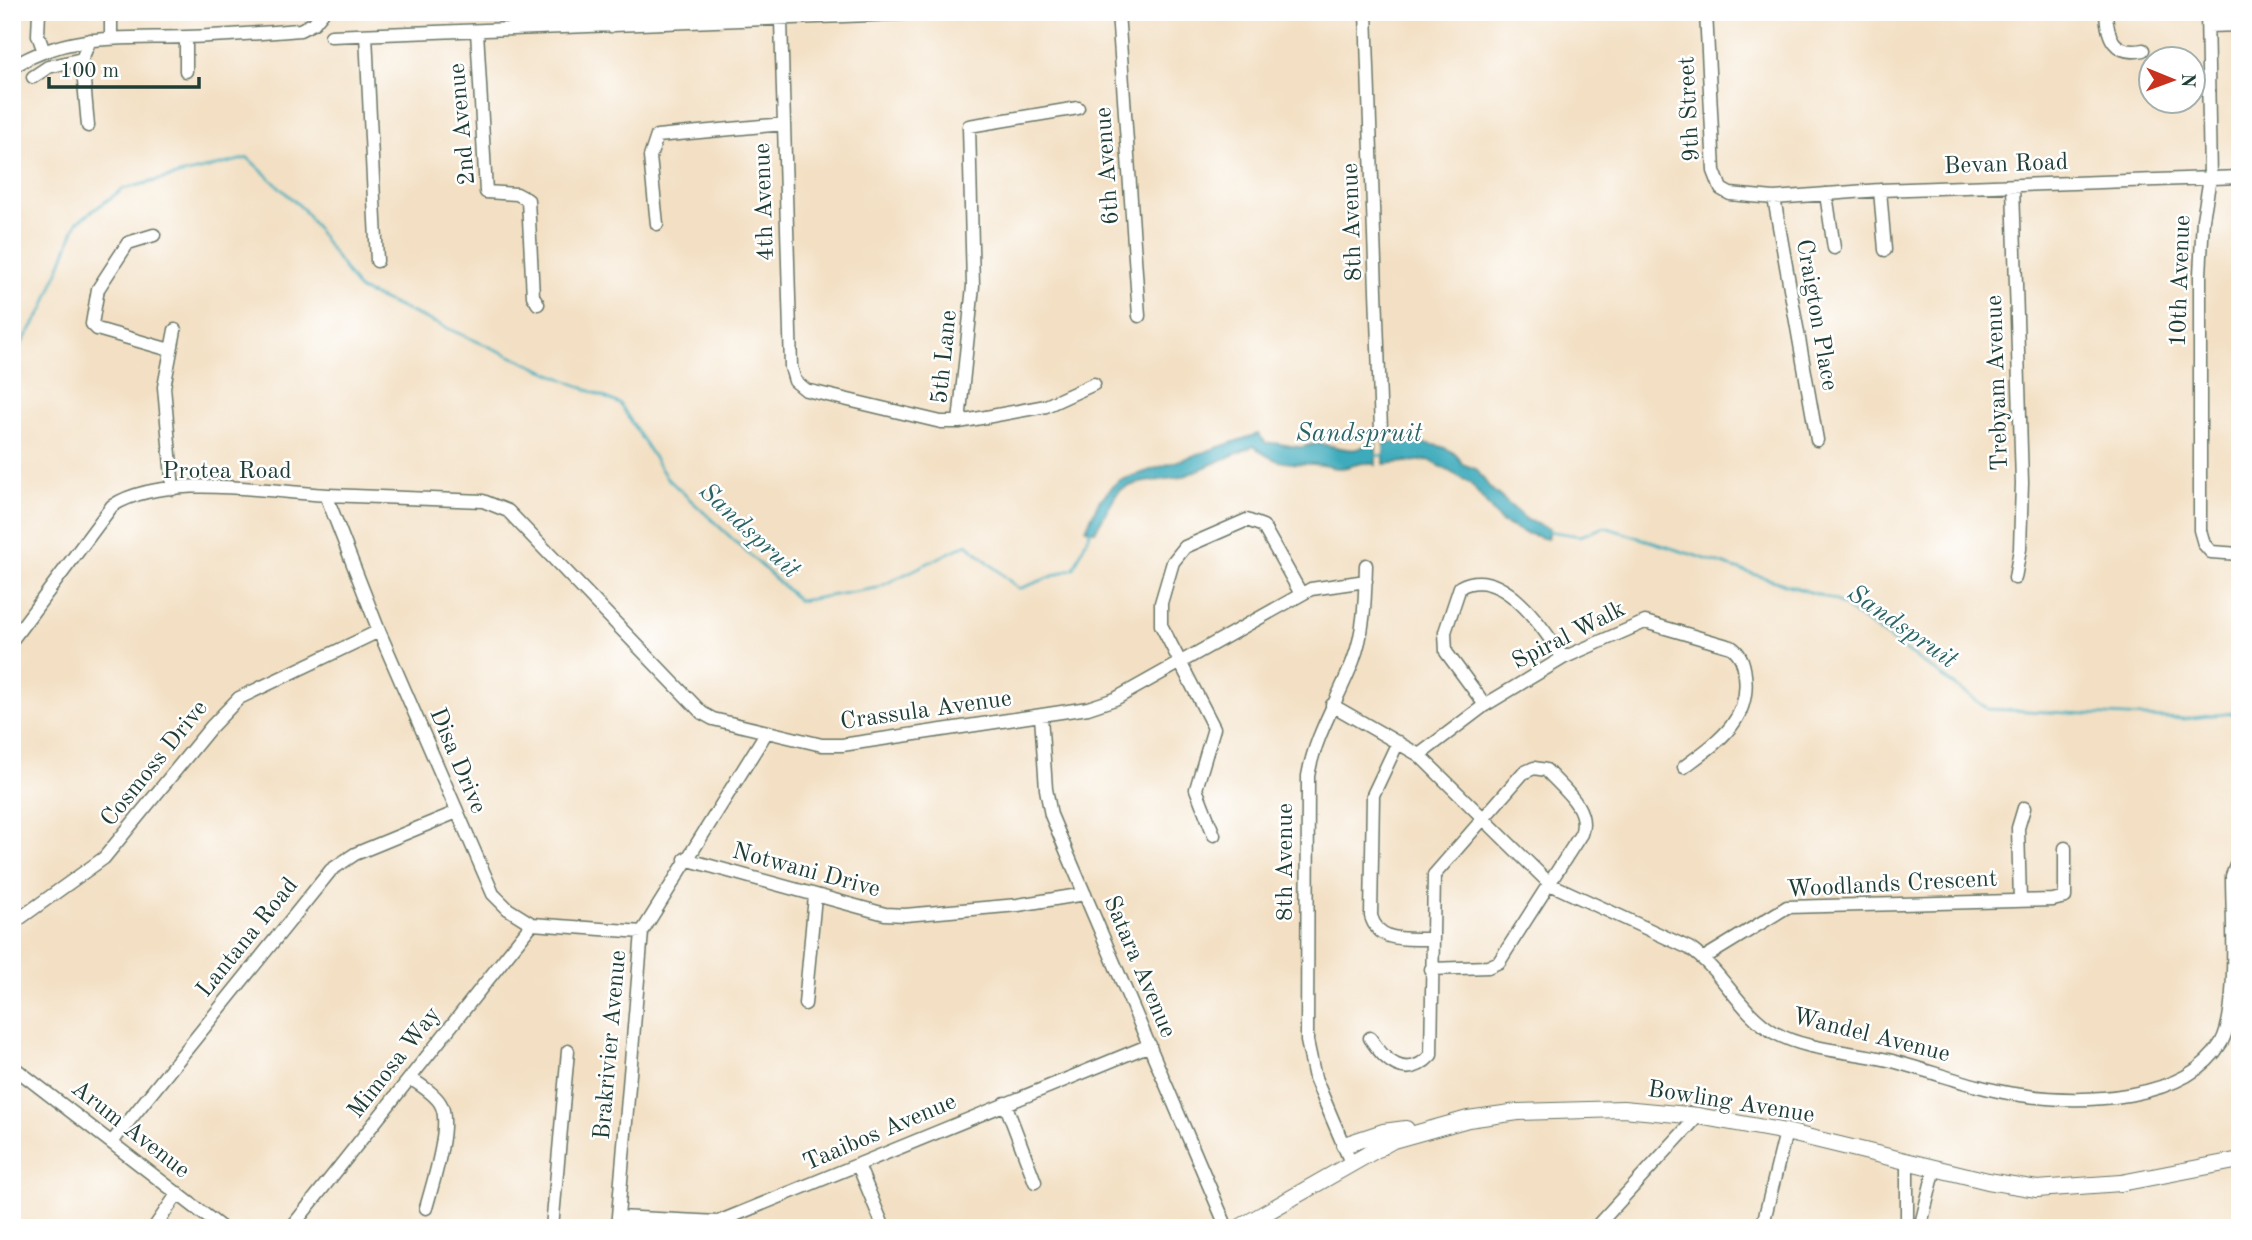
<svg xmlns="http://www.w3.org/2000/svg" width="2252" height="1240" font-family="'Old Standard TT',serif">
<rect width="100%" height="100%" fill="#fff"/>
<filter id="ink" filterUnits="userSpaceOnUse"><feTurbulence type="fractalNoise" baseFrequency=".0143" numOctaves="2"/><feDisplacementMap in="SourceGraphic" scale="14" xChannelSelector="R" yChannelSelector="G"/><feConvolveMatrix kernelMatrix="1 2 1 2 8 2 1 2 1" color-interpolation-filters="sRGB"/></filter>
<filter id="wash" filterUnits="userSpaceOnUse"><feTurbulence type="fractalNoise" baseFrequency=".00686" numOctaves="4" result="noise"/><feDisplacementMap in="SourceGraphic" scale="28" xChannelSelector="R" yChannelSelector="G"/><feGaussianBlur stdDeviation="1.57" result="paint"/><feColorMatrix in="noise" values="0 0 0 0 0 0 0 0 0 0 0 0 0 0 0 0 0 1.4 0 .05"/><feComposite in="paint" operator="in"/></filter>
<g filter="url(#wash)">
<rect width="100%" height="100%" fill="#f3e0c4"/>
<!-- water -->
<path fill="#3eabbc" stroke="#2e7478" stroke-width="2" d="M1258 434 1266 443C1279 442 1287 446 1299 447 1304 448 1310 444 1315 444 1339 443 1355 462 1376 435V465C1363 459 1351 468 1338 468 1333 468 1327 466 1322 465 1293 461 1280 469 1254 446L1182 477 1138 483 1119 490 1095 531 1086 529 1099 501 1118 481Z
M1384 442C1407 444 1452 438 1462 464L1476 469 1490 488 1527 520 1549 529 1547 539 1525 533 1501 522 1470 483 1429 460 1384 464Z"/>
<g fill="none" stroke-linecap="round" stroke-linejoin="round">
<!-- stream -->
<path stroke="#3eabbc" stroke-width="2.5" d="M12 359 44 308 77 222 123 189 248 158 303 209 358 289 620 404 666 477 799 601 877 588 967 544 1019 589 1074 568 1091 529
M1373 456 1387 455
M1548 531 1580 536 1605 527 1835 600 1988 709 2185 719 2240 712"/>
</g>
</g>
<g filter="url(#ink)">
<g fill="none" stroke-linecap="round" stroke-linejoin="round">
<defs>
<path id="street" d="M39 12 38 35 43 49
M111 12V38
M610 12 611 26
M1118 12 1139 316
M1366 12 1381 430
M1706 12 1714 171 1721 189 1730 194 1774 198 1880 190 2240 177
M2106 12C2107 37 2114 56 2143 50
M2207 12 2210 178 2203 219 2200 275V530L2204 544 2211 552 2240 554
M781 20 791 367 795 381 806 390 941 422H959L973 286 969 126 1078 108
M2208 26 2240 25
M477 31 486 192 517 194 528 200 533 296 538 304
M366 35 377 261
M331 36 947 12
M186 37V71
M12 67C70 32 122 39 186 37 224 36 262 33 300 30L314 23 323 12
M33 77 48 67 82 59
M88 126 82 59 90 40
M2013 186 2022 483 2020 549 2015 578
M1880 190 1885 250
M1826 194 1834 248
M1774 198 1817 440
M657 224 650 157 657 136 784 124
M154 235 128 243 98 289 92 324 97 329 170 350
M959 422 1046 406 1094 384
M173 489 164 387 175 330
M326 495 379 631 493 894 508 909 532 924 642 932
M12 640 112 506C165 472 267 492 328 495 379 497 431 499 483 501L508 511 702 713 713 719 822 745H842L1088 708 1115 699 1311 589 1366 581
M1332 705 1419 755 1550 884 1689 948C1723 971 1739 1012 1775 1033 1808 1051 1852 1051 1888 1060 1932 1071 1976 1089 2021 1095 2081 1104 2186 1102 2221 1043 2239 1013 2232 915 2232 876L2240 855
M1485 705 1446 652 1445 632 1460 587C1502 564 1545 630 1563 658
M1041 716 1046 789 1051 815 1227 1228
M1398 742 1373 795 1371 916C1379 944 1407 938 1431 939
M1419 755 1485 705 1563 658 1645 622 1731 647C1741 653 1744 664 1745 675 1751 721 1716 743 1684 767
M1214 835 1196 789 1214 728 1161 625V603L1173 562 1185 547 1247 520 1263 526 1301 594
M685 859 885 914 905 915 1018 905 1085 894
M2020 901 2018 828 2024 808
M12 924 104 858 211 727 239 698 379 631
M1704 958 1787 907 2053 900 2065 897V848
M805 1004 815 896
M1370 1038C1384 1060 1406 1082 1431 1055L1434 875 1523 773 1534 768 1546 770C1561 787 1591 808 1581 834L1499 962 1488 967 1431 969
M12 1066 222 1228
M410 1078C420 1085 434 1093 440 1103 453 1122 432 1186 426 1208
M1005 1103 1035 1182
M112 1142 331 870 355 854 457 812
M1351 1163 1315 1078 1307 1041 1308 776C1315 735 1338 700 1353 661 1365 630 1365 597 1366 565
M858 1165 884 1228
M618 1217 718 1222 1150 1045
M154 1228 178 1193
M291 1228 532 924
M552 1228 568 1051
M617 1228 642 932 766 733
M1595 1228 1698 1116
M1762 1228 1786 1132
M1907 1228V1162
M1920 1228 1935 1168"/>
<path id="secondary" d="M1344 1145 1383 1132 1406 1129
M1239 1228 1393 1140 1468 1119 1518 1112 1623 1109 1698 1116 1786 1132 1988 1181 2037 1189 2121 1183 2240 1160"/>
</defs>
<!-- street casing -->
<use href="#street" stroke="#697666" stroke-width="15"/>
<!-- secondary casing -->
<use href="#secondary" stroke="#697666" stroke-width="18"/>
<!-- street -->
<use href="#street" stroke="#fff" stroke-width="12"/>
<!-- secondary -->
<use href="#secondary" stroke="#fff" stroke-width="16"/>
</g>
</g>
<g text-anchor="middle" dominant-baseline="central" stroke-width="5" stroke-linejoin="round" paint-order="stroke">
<!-- street labels -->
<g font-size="24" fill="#1f3d34" stroke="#fff">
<text transform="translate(1690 109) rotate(-93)">9th Street</text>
<text transform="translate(463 124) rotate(-95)">2nd Avenue</text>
<text transform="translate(2006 165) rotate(-2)">Bevan Road</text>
<text transform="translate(1108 166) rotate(-94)">6th Avenue</text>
<text transform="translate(765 202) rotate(-92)">4th Avenue</text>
<text transform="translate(1353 222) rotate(-92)">8th Avenue</text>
<text transform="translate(2181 281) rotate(-88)">10th Avenue</text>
<text transform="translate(1816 315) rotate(80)">Craigton Place</text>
<text transform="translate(945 357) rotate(-84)">5th Lane</text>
<text transform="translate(1998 383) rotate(-92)">Trebyam Avenue</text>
<text x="227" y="472">Protea Road</text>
<text transform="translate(1569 636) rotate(-27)">Spiral Walk</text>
<text transform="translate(926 711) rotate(-8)">Crassula Avenue</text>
<text transform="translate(457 761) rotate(67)">Disa Drive</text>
<text transform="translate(155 764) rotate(-51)">Cosmoss Drive</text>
<text transform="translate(1286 862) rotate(-90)">8th Avenue</text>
<text transform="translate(806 871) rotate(15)">Notwani Drive</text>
<text transform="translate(1892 885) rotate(-3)">Woodlands Crescent</text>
<text transform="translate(248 938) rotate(-51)">Lantana Road</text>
<text transform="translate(1139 967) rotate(67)">Satara Avenue</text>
<text transform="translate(1871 1036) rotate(14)">Wandel Avenue</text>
<text transform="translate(611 1045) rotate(-85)">Brakrivier Avenue</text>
<text transform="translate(395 1063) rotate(-52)">Mimosa Way</text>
<text transform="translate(1731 1103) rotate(9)">Bowling Avenue</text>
<text transform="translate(130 1130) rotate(38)">Arum Avenue</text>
<text transform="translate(880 1133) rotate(-23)">Taaibos Avenue</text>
</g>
<!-- water labels -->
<g font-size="26" font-style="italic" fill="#2a6464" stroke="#fff">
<text x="1359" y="434">Sandspruit</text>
<text transform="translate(749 531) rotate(43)">Sandspruit</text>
<text transform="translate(1902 627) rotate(35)">Sandspruit</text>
</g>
</g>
<!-- margin -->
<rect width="2252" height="1240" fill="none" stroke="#fff" stroke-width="42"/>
<!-- north arrow -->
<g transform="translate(2172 80) rotate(91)"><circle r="33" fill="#ffffff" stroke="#a5b1ae" stroke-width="2"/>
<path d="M0-5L12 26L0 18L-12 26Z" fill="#c8321e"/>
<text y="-10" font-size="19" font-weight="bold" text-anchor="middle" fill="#1f3d34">N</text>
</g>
<!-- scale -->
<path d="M49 77v10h150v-10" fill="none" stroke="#1f3d34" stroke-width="3.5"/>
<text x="60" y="77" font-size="21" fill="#1f3d34" stroke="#ffffff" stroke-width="5" paint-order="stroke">100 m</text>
</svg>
